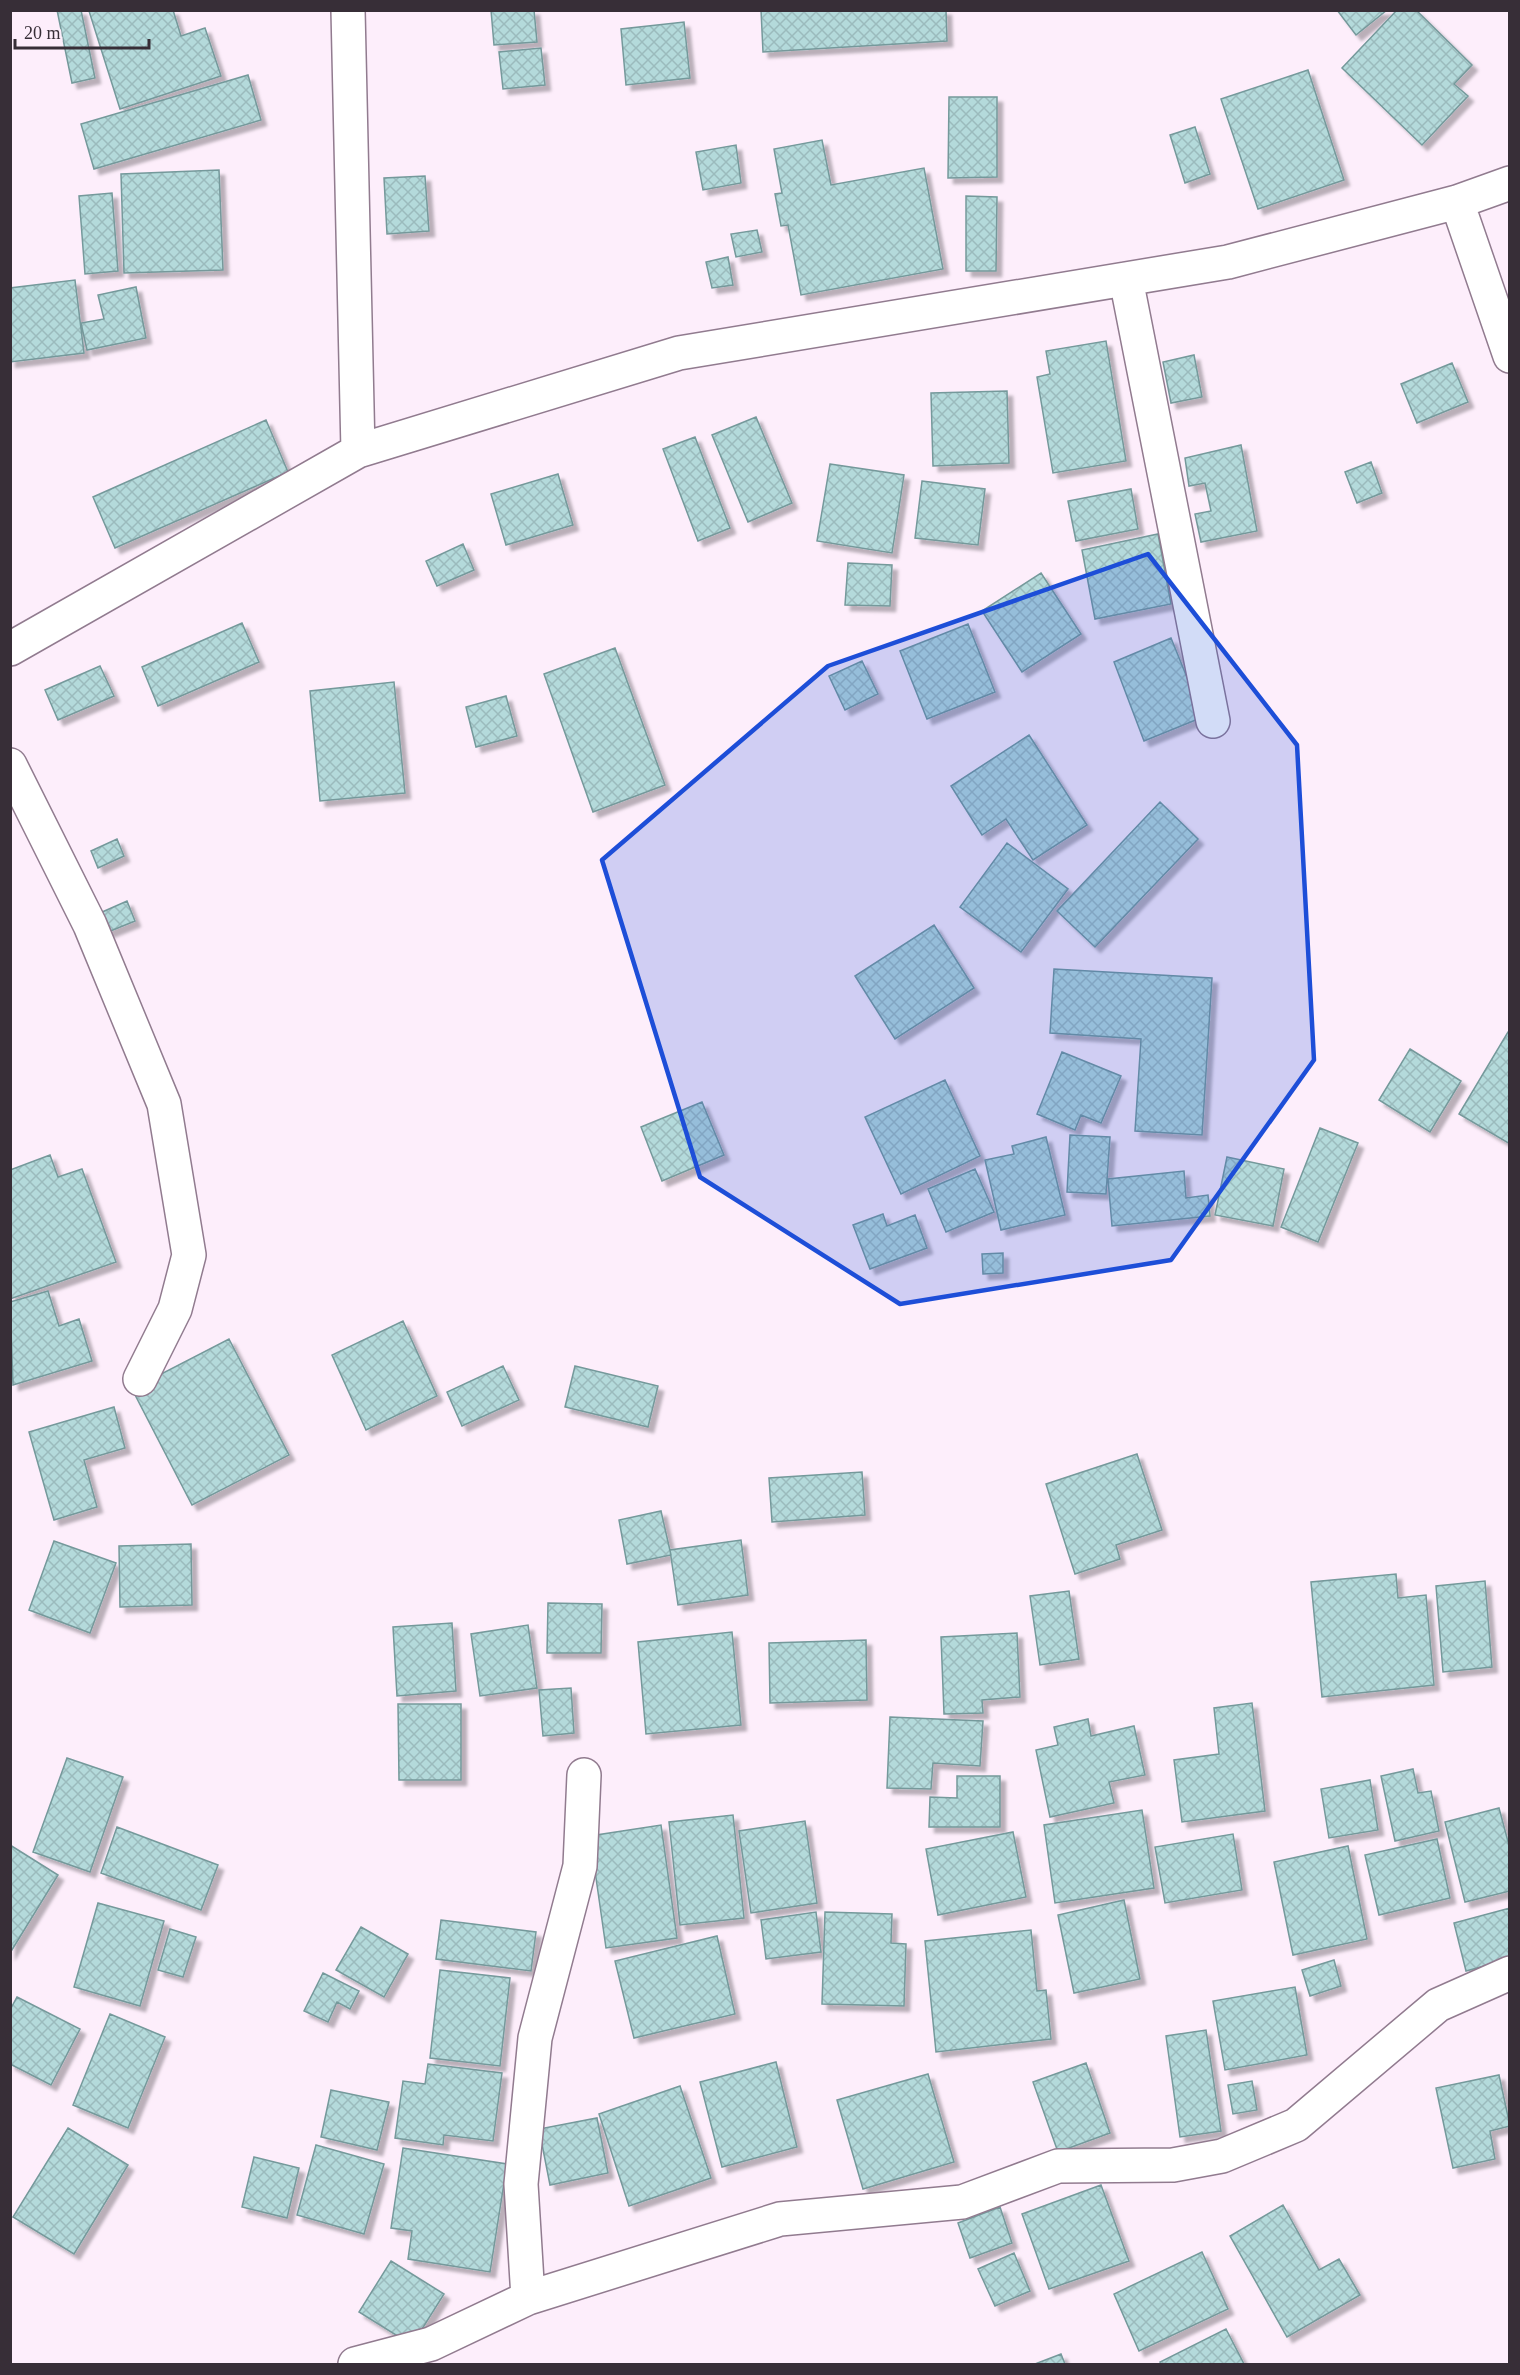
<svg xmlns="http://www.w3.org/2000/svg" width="1520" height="2375" font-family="Georgia,serif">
<defs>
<pattern id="building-cross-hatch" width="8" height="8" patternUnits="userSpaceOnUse" patternTransform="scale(1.5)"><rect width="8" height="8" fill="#b4dadb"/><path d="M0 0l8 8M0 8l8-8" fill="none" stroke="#9bbbbd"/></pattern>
<filter id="shadow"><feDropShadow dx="5.5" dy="5.5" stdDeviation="1.5" flood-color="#0004"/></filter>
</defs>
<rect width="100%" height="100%" fill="#fdeefb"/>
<!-- building -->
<path fill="url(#building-cross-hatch)" stroke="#75999b" stroke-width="1.5" filter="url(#shadow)" d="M57 10H81L95 78 72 83Z
M173 10 181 36 205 28 221 76 120 109 89 11Z
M491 10H534L537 42 494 45Z
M761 10H946L947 41 763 52Z
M1337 10H1387L1356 35Z
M1397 10H1416L1472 65 1454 84 1468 96 1422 145 1342 68Z
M684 22 690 78 626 85 621 29Z
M541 48 545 85 503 89 499 52Z
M1308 70 1344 180 1258 209 1221 99Z
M248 75 261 120 94 169 81 124Z
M949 97H997V177L948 178Z
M1195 127 1210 174 1185 183 1170 135Z
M822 140 831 185 924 168 943 269 801 295 788 225 781 226 775 194 782 193 774 149Z
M736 145 741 183 703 190 696 152Z
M219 170 223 270 124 273 121 174Z
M425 176 429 231 387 234 384 178Z
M112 193 118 271 85 274 79 196Z
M966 196 997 197 996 271H966Z
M757 230 762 252 736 257 731 234Z
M728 257 733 285 712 288 706 262Z
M75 280 84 353 10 362V288Z
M136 287 146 338 87 350 81 323 104 319 98 295Z
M1106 341 1126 461 1053 473 1037 377 1050 374 1046 351Z
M1194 355 1202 397 1171 403 1163 362Z
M1452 363 1468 402 1417 423 1401 384Z
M1007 391 1009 463 933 466 931 393Z
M756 417 792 503 748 522 712 435Z
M266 420 288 472 115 548 93 497Z
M695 437 730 528 698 541 663 449Z
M1241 445 1257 531 1201 542 1195 514 1211 511 1205 483 1189 486 1185 458Z
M1371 462 1382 493 1357 503 1345 472Z
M830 464 904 475 892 553 817 541Z
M558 474 573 525 506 545 491 494Z
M922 481 985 489 978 545 915 538Z
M1131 489 1138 529 1076 541 1068 501Z
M1158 534 1171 604 1095 619 1082 550Z
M463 544 474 570 437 586 426 561Z
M848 563 892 565 890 606 845 605Z
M1041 573 1081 634 1022 672 982 611Z
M242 623 259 662 158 706 142 667Z
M968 624 995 692 927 719 900 651Z
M1171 638 1203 717 1144 741 1114 662Z
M615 648 665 785 593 812 544 674Z
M862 661 878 694 845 710 829 676Z
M100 666 114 696 58 720 45 690Z
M394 682 405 793 320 801 310 691Z
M506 696 517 736 476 747 466 707Z
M1029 735 1087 825 1033 860 1006 819 982 835 951 786Z
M1160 802 1198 839 1095 947 1057 911Z
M117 839 124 856 98 868 91 851Z
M1007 843 1068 889 1021 952 960 907Z
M127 901 135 921 108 932 100 913Z
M934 925 974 988 895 1039 855 976Z
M1054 969 1212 978 1202 1135 1135 1131 1141 1039 1050 1033Z
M1508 1032H1510V1144L1459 1114Z
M1410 1049 1461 1081 1430 1132 1379 1100Z
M1062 1052 1121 1076 1101 1123 1081 1115 1075 1130 1037 1114Z
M945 1080 980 1156 901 1194 865 1117Z
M702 1102 724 1155 662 1181 641 1127Z
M1320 1128 1358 1143 1318 1242 1281 1227Z
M1070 1135 1110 1137 1106 1194 1067 1192Z
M1046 1137 1065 1215 1001 1230 985 1160 1014 1154 1012 1146Z
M50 1155 58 1177 82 1169 116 1262 10 1299V1170Z
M1227 1157 1284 1169 1273 1226 1215 1215Z
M975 1169 994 1212 946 1232 928 1189Z
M1184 1171 1186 1198 1208 1195 1210 1216 1112 1226 1108 1179Z
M883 1214 887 1226 915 1215 927 1248 870 1269 853 1225Z
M1003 1253V1273L983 1274 982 1254Z
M48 1291 59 1326 79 1319 92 1361 13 1385 10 1302Z
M403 1321 437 1396 366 1430 332 1355Z
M229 1339 289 1455 192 1505 132 1389Z
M503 1366 519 1400 462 1426 447 1392Z
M575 1366 658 1386 648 1427 565 1407Z
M114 1407 125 1448 84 1460 97 1507 54 1520 29 1432Z
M1137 1454 1162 1530 1116 1545 1120 1559 1075 1574 1046 1484Z
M862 1472 865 1515 772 1522 769 1478Z
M661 1511 671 1555 627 1564 619 1520Z
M741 1540 748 1595 678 1605 670 1550Z
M54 1541 116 1563 90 1633 29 1610Z
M191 1544 192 1605 120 1607 119 1546Z
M1396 1574 1398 1598 1426 1595 1434 1685 1322 1697 1311 1582Z
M1485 1581 1492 1667 1443 1672 1436 1586Z
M1069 1591 1079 1659 1040 1665 1030 1596Z
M548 1603 602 1604 601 1653H547Z
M452 1623 456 1691 397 1696 393 1627Z
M528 1625 537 1688 480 1696 471 1634Z
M732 1632 741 1725 646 1734 638 1642Z
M1017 1633 1020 1697 982 1700 983 1713 944 1714 941 1637Z
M866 1640 867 1700 770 1703 769 1643Z
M571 1688 574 1733 543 1736 539 1690Z
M1252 1703 1265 1811 1182 1822 1174 1760 1219 1754 1214 1708Z
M398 1704H461V1780H399Z
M890 1717 983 1721 980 1766 933 1763 931 1789 887 1788Z
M1088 1719 1091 1736 1134 1726 1145 1775 1109 1782 1114 1803 1050 1817 1036 1750 1058 1745 1054 1727Z
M67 1758 123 1777 90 1872 33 1852Z
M1413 1769 1418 1793 1431 1791 1439 1831 1395 1841 1381 1776Z
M957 1776H1000V1827H929L930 1797 957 1798Z
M1370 1780 1378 1830 1329 1838 1321 1789Z
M1499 1808 1510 1849V1891L1465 1902 1445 1822Z
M1142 1810 1154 1888 1055 1903 1044 1825Z
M733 1815 744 1918 680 1925 669 1822Z
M805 1821 817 1903 751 1913 739 1831Z
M661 1825 677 1938 606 1948 590 1836Z
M117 1827 218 1865 201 1910 101 1873Z
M1013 1832 1026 1897 938 1915 926 1849Z
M1233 1834 1242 1890 1165 1903 1155 1847Z
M1437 1839 1450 1898 1379 1915 1365 1855Z
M10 1845 58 1875 10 1953Z
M1348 1846 1367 1939 1293 1955 1274 1862Z
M1124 1900 1140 1979 1074 1993 1058 1915Z
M98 1903 164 1921 140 2006 74 1987Z
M1510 1908V1959L1466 1971 1454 1923Z
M816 1912 821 1952 766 1959 761 1920Z
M825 1912 892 1914 891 1943 906 1944 904 2006 822 2004Z
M441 1920 536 1932 531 1971 436 1959Z
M361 1927 408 1954 384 1997 336 1970Z
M170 1929 196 1937 183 1977 158 1970Z
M1031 1930 1037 1991 1046 1990 1051 2039 936 2052 925 1941Z
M717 1936 735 2014 634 2038 615 1961Z
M1334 1960 1341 1986 1310 1996 1302 1970Z
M440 1970 510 1978 500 2066 430 2058Z
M323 1973 359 1991 350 2009 337 2002 328 2022 304 2011Z
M1295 1987 1307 2055 1225 2070 1213 2001Z
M17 1997 80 2029 51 2085 10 2064V2010Z
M110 2014 165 2037 128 2128 73 2105Z
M1206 2030 1221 2131 1180 2137 1166 2036Z
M776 2062 797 2147 722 2167 700 2082Z
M1086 2063 1110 2133 1058 2152 1033 2082Z
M428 2064 502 2073 493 2141 444 2135 443 2145 395 2138 403 2081 425 2084Z
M928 2074 954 2162 863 2189 837 2100Z
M1499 2075 1510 2126 1490 2131 1495 2159 1453 2168 1436 2088Z
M1252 2081 1257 2110 1233 2114 1228 2085Z
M680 2086 711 2178 629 2206 599 2114Z
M331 2090 389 2102 377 2150 321 2137Z
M597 2118 608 2173 550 2185 539 2129Z
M68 2128 128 2165 74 2254 13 2217Z
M316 2145 384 2164 364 2234 297 2215Z
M403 2148 507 2164 490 2272 408 2259 412 2231 391 2228Z
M254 2157 299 2168 287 2218 242 2207Z
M1101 2185 1129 2261 1049 2289 1022 2214Z
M1283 2205 1319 2270 1339 2259 1360 2295 1287 2337 1230 2236Z
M1000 2207 1012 2243 970 2258 958 2223Z
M1202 2252 1228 2309 1139 2351 1114 2294Z
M1014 2253 1030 2291 995 2306 978 2269Z
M391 2261 444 2294 412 2345 359 2312Z
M1226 2329 1244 2364H1161L1160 2362Z
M1061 2354 1065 2364H1035Z"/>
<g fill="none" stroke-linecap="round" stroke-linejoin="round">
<defs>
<path id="minor" d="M348 10 358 451
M1457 202 1510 356
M1126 279 1213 721
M10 649 358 451 679 353 1228 262 1457 202 1510 183
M10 765 90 925 164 1104 189 1255 175 1309 140 1379
M528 2298 521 2184 535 2038 580 1866 584 1775
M355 2364 431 2344 528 2298 780 2219 962 2202 1058 2166 1173 2165 1222 2156 1296 2125 1438 2005 1510 1973"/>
</defs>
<!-- minor casing -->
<use href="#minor" stroke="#917b8f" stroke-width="36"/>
<!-- minor -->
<use href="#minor" stroke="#fff" stroke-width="33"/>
</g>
<!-- marked area -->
<path fill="#1d4ed8" fill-opacity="0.2" stroke="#1d4ed8" stroke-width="4.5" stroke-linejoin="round" d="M1148 554 1297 745 1314 1060 1171 1260 900 1304 700 1177 602 860 828 666Z"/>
<!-- border -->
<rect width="1520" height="2375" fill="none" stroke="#372e37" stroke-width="24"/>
<!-- scale -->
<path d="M15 39v9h134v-9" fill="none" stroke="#372e37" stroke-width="3"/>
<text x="24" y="39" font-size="18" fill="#372e37" stroke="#fdeefb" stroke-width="4.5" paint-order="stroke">20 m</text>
</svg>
